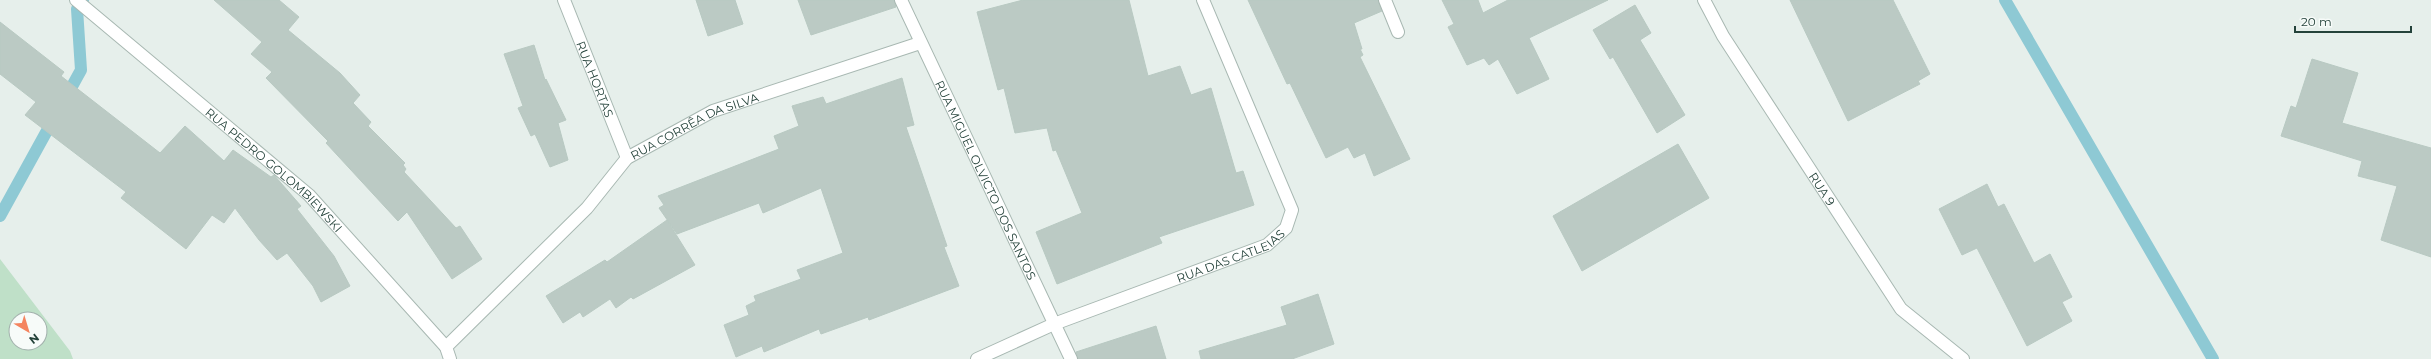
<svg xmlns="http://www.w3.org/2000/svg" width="2431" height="359" font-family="Montserrat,sans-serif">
<rect width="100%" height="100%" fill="#e6efeb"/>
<!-- green -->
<path fill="#bfe0c8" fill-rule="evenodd" d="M0 259 70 351 73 359H0ZM16 319H40V343H16Z"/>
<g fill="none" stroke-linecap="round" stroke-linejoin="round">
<!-- stream -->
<path stroke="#8ec9d4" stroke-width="12" d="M2005 0 2213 359
M65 99 81 70 77 9 83 0
M0 216 54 118"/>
</g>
<!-- building -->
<path fill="#bbcac4" stroke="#b8c9c2" d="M214 0H279L299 17 288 30 340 73 360 95 353 103 371 122 368 126 405 163 403 165 406 169 404 172 456 228 460 226 482 259 452 279 407 212 398 221 326 143 328 141 266 78 272 72 251 54 262 42Z
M696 0H735L743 24 708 36Z
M798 0H894L896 7 811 35Z
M1023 0H1129L1148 76 1180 66 1191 95 1211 88 1236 173 1243 171 1254 205 1159 237 1162 243 1057 284 1036 232 1082 213 1056 150 1053 151 1047 128 1015 133 1004 88 998 90 977 12Z
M1248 0H1378L1382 11 1354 23 1362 49H1360L1363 55 1360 57 1410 159 1374 176 1365 153 1354 158 1348 147 1326 158 1290 83 1287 84Z
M1442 0H1478L1483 13 1508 0H1608L1529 38 1549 79 1517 94 1498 59 1489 65 1484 58 1467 65 1448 27 1454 24Z
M1790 0H1893L1930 74 1918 81 1920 84 1848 121Z
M1635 5 1651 33 1640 40 1685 115 1657 133 1613 57 1610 59 1593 30Z
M0 22 64 72 61 76 160 153 185 126 224 161 233 150 271 177 274 175 301 206 297 209 334 256 350 286 321 302 313 286 287 253 277 260 259 240 235 208 224 223 212 215 186 249 121 198 126 192 25 115 36 102 0 74Z
M534 45 545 80 546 79 566 120 558 123 568 160 550 167 535 134 531 136 518 108 523 106 504 54Z
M2312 59 2358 73 2342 123 2431 148V257L2381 240 2397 186 2358 176 2362 161 2281 136 2291 106 2296 108Z
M902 78 914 125 906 127 947 246 944 247 959 286 869 320 868 317 821 334 819 329 764 352 762 346 736 357 724 325 749 315 746 306 756 301 754 296 801 279 797 270 843 253 821 188 763 213 759 203 677 234 659 208 664 205 658 196 779 149 774 136 799 126 792 106 823 97 826 104Z
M1678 144 1709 198 1582 271 1553 216Z
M1987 184 1998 207 2004 204 2034 263 2050 254 2072 297 2062 302 2072 321 2027 346 1977 248 1962 255 1939 209Z
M667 220 695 265 633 299 631 297 616 308 610 299 583 317 580 312 563 323 546 296 605 260 607 262Z
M1318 294 1334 344 1292 359H1201L1199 351 1287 325 1281 307Z
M1156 326 1166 359H1078L1076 352Z"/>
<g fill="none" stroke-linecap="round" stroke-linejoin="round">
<defs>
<g id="street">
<path id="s1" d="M76 0 309 195 446 347 450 359"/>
<path id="s2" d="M564 0 627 158"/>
<path id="s3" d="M901 0 1071 359"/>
<path d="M1385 0 1398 32"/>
<path id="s4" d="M1704 0 1723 36 1901 309 1963 359"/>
<path id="s5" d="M446 347 587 208 627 158 713 111 920 43"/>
<path id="s6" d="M977 359 1054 324 1267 245 1286 228 1292 210 1203 0"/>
</g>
</defs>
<!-- street casing -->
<use href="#street" stroke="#a8b8b2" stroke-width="14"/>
<!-- street -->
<use href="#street" stroke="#fff" stroke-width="12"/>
</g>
<g text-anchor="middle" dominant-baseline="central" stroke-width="3" stroke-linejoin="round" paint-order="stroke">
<!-- street labels -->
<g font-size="12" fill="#24423a" stroke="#f7fbf9">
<text stroke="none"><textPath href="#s2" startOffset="85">RUA HORTAS</textPath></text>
<text stroke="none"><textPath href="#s5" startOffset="337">RUA CORRÊA DA SILVA</textPath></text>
<text stroke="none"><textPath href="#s1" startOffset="261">RUA PEDRO GOLOMBIEWSKI</textPath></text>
<text stroke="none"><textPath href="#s3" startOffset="199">RUA MIGUEL OLVICTO DOS SANTOS</textPath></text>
<text stroke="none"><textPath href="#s4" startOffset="223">RUA 9</textPath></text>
<text stroke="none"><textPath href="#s6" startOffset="274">RUA DAS CATLEIAS</textPath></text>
</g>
</g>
<!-- north arrow -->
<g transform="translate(28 331) rotate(142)"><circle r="19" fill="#f7fbf9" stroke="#a3b1ad"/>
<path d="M0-3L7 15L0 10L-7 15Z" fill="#f4845f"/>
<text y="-6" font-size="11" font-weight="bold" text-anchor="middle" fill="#24423a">N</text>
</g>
<!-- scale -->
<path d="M2295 26v6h116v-6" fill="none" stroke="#24423a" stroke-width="2"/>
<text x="2301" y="26" font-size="12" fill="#24423a" stroke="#f7fbf9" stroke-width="3" paint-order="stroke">20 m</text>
</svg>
